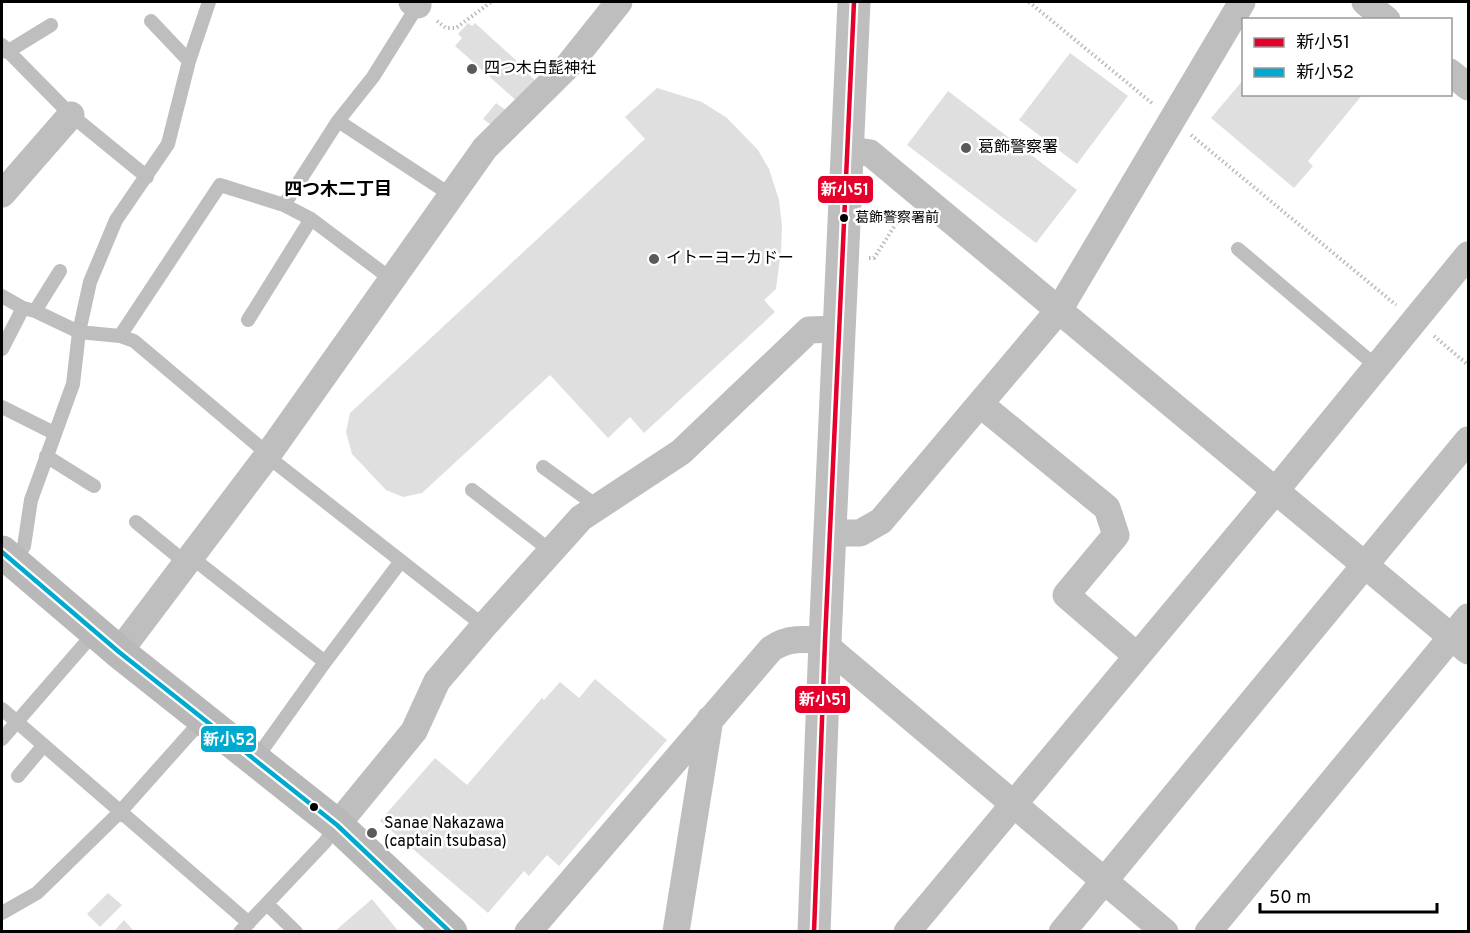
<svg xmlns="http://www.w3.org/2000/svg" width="1470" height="933" font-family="Overpass,'Noto Sans JP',sans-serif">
<rect width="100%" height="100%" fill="#fff"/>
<!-- building -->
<path fill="#dfdfdf" d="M468 23 472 26 475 23 519 63 521 61 531 69 527 73 536 81 518 102 455 46 462 38 458 34Z
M1070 53 1128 96 1077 164 1019 120Z
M1244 79V94H1363L1308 161 1313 166 1294 188 1211 118Z
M657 88 702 102 727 118 758 150 769 169 779 200 782 226 781 251 776 289 764 300 775 312 644 433 630 417 608 438 550 375 422 493 403 497 386 490 352 454 346 432 350 413 645 139 625 117Z
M948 91 1077 190 1036 243 907 145Z
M496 103 507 111 494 127 483 119Z
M595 679 667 740 559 866 547 855 529 876 524 871 488 913 380 821 435 758 467 785 542 698 544 700 560 682 579 698Z
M108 893 122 905 100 927 87 914Z
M372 899 399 932H334Z
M124 920 135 932H113Z"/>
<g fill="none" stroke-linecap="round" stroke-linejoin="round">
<!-- path -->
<path stroke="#b9b9b9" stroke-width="4" stroke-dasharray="1.5 3" stroke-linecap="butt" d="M1029 2 1153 104
M437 21 446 28H456L491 2
M1191 135 1396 305
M869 258H874L903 213
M1434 336 1468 365"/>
<!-- lane -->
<path stroke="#bebebe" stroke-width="14" d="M151 21 189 61
M2 45 71 115 147 177
M7 52 51 25
M338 121 451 195
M284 205 338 121 373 77 418 5
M1238 249 1376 366
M2 296 23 308 35 311 79 332 120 336 134 341 261 448 267 456 401 561
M35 311 60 271
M248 320 311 219
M120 336 220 185 284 205 311 219 391 279
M2 349 23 308
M2 407 54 433
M46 456 94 486
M543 467 598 507
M472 490 551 551
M136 522 186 563
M191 557 325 662
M14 563 24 546 31 500 73 384 79 332 90 282 116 220 168 144 189 61 209 2
M2 709 249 923
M2 739 95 632
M255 760 325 662 401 561 484 626
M18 776 44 745
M267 904 296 932
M2 913 37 893 120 812 203 719
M240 932 325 842 337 825"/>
<!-- street -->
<path stroke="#bebebe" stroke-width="27" d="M412 2 418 5
M1365 2 1387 20
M1450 72 1468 87
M848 150 870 153 1468 651
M2 194 71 115
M980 404 1107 508 1116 535 1066 595 1137 656
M831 533H860L881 521 1059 310 1242 2
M825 645 1165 932
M119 652 267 456 485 148 567 67 619 2
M337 825 414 731 437 681 484 626 581 518 681 452 809 330 840 329
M528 932 771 649C788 637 805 639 825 641
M676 932 710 719
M907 932 1276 490 1468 255
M1062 932 1468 440
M1208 932 1468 617"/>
<!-- secondary -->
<path stroke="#b8b8b8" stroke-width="33" d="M2 552 119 652 337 825 451 932"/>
<!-- primary -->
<path stroke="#bebebe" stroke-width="33" d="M814 932 825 641 854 2"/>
<defs>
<path id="bus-1" d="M814 932 825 641 854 2"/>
<path id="bus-2" d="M2 552 119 652 337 825 450 932"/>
</defs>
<!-- bus-1 casing -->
<use href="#bus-1" stroke="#fff" stroke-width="9"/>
<!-- bus-2 casing -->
<use href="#bus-2" stroke="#fff" stroke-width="9"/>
<!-- bus-1 -->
<use href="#bus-1" stroke="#e4002b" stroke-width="4.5"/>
<!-- bus-2 -->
<use href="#bus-2" stroke="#00a9ce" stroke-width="4.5"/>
</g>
<!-- markers -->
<g fill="#595959" stroke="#fff" stroke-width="2">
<circle cx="472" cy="69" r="6"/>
<circle cx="966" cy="148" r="6"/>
<circle cx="654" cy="259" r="6"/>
<circle cx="372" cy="833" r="6"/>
</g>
<g fill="#000" stroke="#fff" stroke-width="2">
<circle cx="844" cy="218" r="5"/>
<circle cx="314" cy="807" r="5"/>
</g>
<g text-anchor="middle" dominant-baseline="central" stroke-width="5" stroke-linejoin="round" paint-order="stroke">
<!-- bus labels -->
<g font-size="14" fill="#000" stroke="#fff" text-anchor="start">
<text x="855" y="218">葛飾警察署前</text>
</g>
<!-- poi labels -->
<g font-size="16" fill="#000" stroke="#fff" text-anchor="start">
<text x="484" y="69">四つ木白髭神社</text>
<text x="978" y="148">葛飾警察署</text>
<text x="666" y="259">イトーヨーカドー</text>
<text x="384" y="824">Sanae Nakazawa<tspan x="384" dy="18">(captain tsubasa)</tspan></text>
</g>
<!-- neighbourhood labels -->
<g font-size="18" font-weight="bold" fill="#000" stroke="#fff">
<text x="338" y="190">四つ木二丁目</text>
</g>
</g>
<g stroke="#fff" stroke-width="2">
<rect x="817" y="175" width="57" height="29" rx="6" fill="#e4002b"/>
<rect x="794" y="685" width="57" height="29" rx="6" fill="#e4002b"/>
<rect x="200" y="725" width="57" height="28" rx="6" fill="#00a9ce"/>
</g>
<g font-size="16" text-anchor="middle" font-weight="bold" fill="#fff">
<text x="845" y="195">新小51</text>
<text x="823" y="705">新小51</text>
<text x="229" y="745">新小52</text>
</g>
<!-- border -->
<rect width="1470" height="933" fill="none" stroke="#000000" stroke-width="6"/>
<!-- legend -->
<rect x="1242" y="18" width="210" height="78" fill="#ffffff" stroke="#999999" stroke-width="1.5"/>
<rect x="1254" y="38" width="30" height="9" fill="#e4002b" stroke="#999999" stroke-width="1.5"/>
<text x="1296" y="48" font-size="18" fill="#000000">新小51</text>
<rect x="1254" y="68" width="30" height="9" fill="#00a9ce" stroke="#999999" stroke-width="1.5"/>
<text x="1296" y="78" font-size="18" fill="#000000">新小52</text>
<!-- scale -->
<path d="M1260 903v9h177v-9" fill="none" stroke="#000000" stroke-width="3"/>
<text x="1269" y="903" font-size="18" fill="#000000" stroke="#ffffff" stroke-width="4.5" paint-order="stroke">50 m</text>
</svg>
